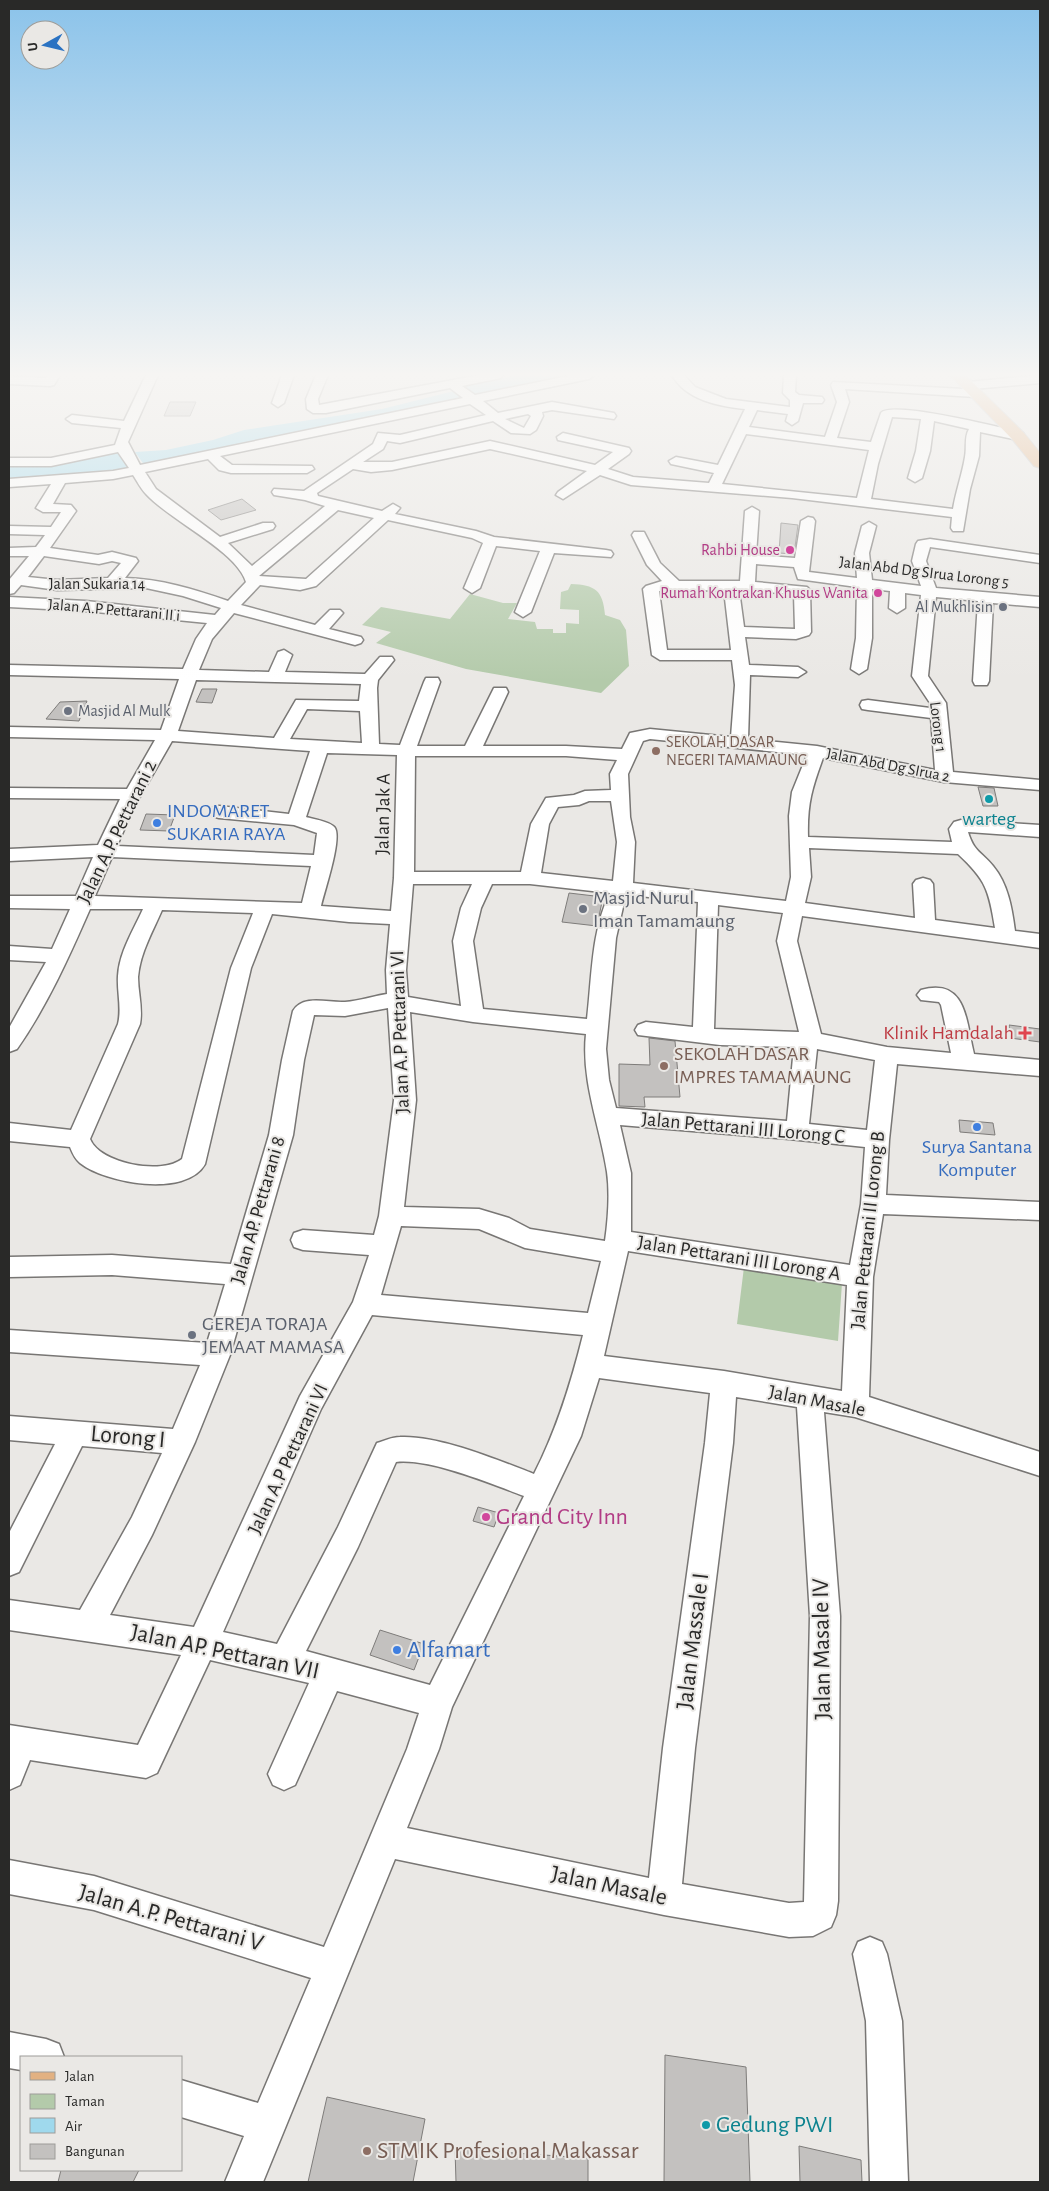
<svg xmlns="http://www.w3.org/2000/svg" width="1049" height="2191" font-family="'Alegreya Sans',sans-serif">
<rect width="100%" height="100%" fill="#eae8e5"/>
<!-- green -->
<path fill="#b3caaa" d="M571 584C595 585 603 590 605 615L620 620 626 630 629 666 601 693 466 669 376 643 391 632 362 625 381 607 450 619 470 594 503 603H517L508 619 535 622 537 629H553V633H566V623L579 624V610L560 609 561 592 568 590Z
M744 1267 842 1283 838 1341 737 1324Z"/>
<!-- water -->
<path fill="#9fd9ed" d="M520 375H582L145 466 135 452 166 450 213 440 244 430 382 409 462 389 459 386Z
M117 451 128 468 41 479 9 480V464H36Z"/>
<!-- building -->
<path fill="#c3c1bf" stroke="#7e7c7a" d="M170 402H196L190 416H164Z
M242 499 256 510 221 520 208 510Z
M781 523 798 525 794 554 779 553Z
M202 689H217L212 703 196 702Z
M87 701 79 721 46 719 60 702Z
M978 787 994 788 998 806H983Z
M146 814 175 815 169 831 140 830Z
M569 893 603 897 597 926 562 922Z
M1009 1025 1040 1029V1042L1010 1038Z
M649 1038 675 1041 680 1097H644L645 1107 619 1106V1064L650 1065Z
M959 1120 993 1123 995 1135 960 1132Z
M478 1507 499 1513 494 1527 473 1521Z
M380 1630 424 1644 414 1670 370 1655Z
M665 2055 746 2067 750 2182H664Z
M327 2097 425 2119 413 2182H308Z
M799 2146 861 2160 862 2182H800Z
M455 2149 588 2158V2182H456Z
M61 2170H139L133 2182H58Z"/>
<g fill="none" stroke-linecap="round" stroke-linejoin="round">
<defs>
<path id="minor" d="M48 375H60L54 385 50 386 9 384V376L46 378Z
M146 375H158L128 442 140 465 463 398 450 388 326 413H313L307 409 306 399 316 375H328L318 399 319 405 480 375H503L501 378 462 386 475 395 573 375H595L589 379 483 401 498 413 552 402 614 413 616 416 614 419 552 410 542 412 543 416 536 430 530 434 511 433 493 421 400 443 387 441 383 449 363 462H392L490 441 595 465 613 452 558 440 557 437 563 433 629 448 631 451 629 454 608 469 633 477 709 483 714 473 671 464 669 461 676 457 718 465 745 409C718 406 686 400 672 375H684L695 387 726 399 790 407V400L783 393 784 375H796L795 392 799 395 822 397 824 400 822 403H803L798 421 792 425 786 421 788 414 757 410 749 427 825 437 837 402 831 385 833 382 964 389 962 386 968 382 1040 375V383L973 389 981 393 975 397 845 389 849 402 837 438 871 442 881 413C892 400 1002 428 1023 433L1024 436 1018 440 980 432 979 456 970 489 963 531H953L951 528 952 517 792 498 631 485 600 475 563 499 556 495 558 492 587 471 490 449 392 470 371 472 353 469 317 493 318 496 382 511 393 504 400 508 395 514 476 531 494 537 606 550 611 551 613 554 611 557 554 553 531 612 523 617 515 612 540 551 496 546 480 588 472 593 464 588 483 543 472 538 388 520 316 586 300 590 260 585 241 605 315 625 330 610H340L343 613 329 629 361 637 363 640 361 643 355 645 234 613 212 639 199 670 269 672 278 652 284 650 292 655 285 672 365 674 380 657H392L394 660 378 680 377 688 379 744 400 745 424 682 426 678H438L440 682 417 746H465L494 688H506L508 692 483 746H566L622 749 630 733 650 729 731 737 735 685 732 660H660L652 655 643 589 646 586 662 581 647 565 632 535 634 532H644L660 563 679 581H740L745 511 752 507 759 511 756 555 795 558 801 521 808 517 813 518 815 521 809 572 857 578 855 553 862 526 869 522 876 526 869 553 872 580 921 586 912 561 916 544 918 541 930 539 1040 555V563L930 547 926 561 936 588 1040 597V607L993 603 989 681 987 685H975L973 681 978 601 936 597 928 676 946 703 953 772 1040 780V790L944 782 823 758C812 788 807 804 808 837L952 842 949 829 954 822 961 820 1040 825V837L968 832C974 852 981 851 993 866 1008 884 1012 908 1015 931L1040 934V948L802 916 797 941 821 1034 887 1047 951 1053 941 1005 939 1002 921 1000 917 995 921 990C967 977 966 1022 974 1054L1040 1060V1076L897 1064 889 1140 886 1195 1040 1202V1220L883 1214 873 1277 869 1397 1040 1452V1476L855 1417 824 1412 840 1616 838 1901 836 1915 831 1927 813 1936 789 1937 664 1915 395 1859 263 2182H225L244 2136 181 2117V2080L258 2103 311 1978 94 1910 9 1894V1860L94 1876 324 1947 407 1749 419 1713 337 1691 295 1785 284 1790 273 1785 268 1774 309 1683 210 1660 157 1773 146 1778 30 1760 20 1785 9 1790V1725L138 1745 181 1655 9 1630V1600L80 1610 132 1517 162 1453 82 1446 19 1572 9 1576V1533L55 1444 9 1440V1416L173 1429 200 1365 9 1352V1330L207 1343 225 1284 112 1275 9 1277V1257L112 1255 231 1264 269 1135 282 1060 293 1011C303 994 328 1003 345 1002 359 1001 373 996 387 994L386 970 390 924 349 922 272 914 251 968 205 1164C186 1198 105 1183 80 1163 75 1159 72 1152 70 1147L9 1141V1123L71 1130 118 1024C122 1008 117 993 118 976 119 953 133 931 143 909H90C69 957 47 1006 17 1049L9 1052V1028L46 962 9 960V946L52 949 70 909 9 908V896H76L93 857 9 861V849L98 845 120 799 9 798V788L127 789 155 740 9 737V727L161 730 179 679 9 675V665L183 669 196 639 207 623 86 611 9 607V597L86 601 215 615 221 608 183 596 146 588 57 590 21 585 14 593 9 594V580L29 556H9V548L36 547 45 535 9 534V526L51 527 61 512H43L36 508 51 484 9 487V479L113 471 129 468 118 452 51 466H9V458H51L115 445 121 428 72 423 66 419 72 415 124 421ZM470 404 486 415 400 435 378 433 373 444 304 491 274 489 272 492 274 495 305 500 325 506 252 566 228 543 273 529 275 526 273 523H263L220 537 156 489 145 472 208 459 219 470 231 473H307L314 469 312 466 232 465 220 456ZM528 414 531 416 524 428 505 419ZM892 417 921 419 916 451 908 478 915 482 922 478 930 451 934 421 969 429C964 438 967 447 965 457 962 475 956 491 953 509L871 499 878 464ZM746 434 869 450 857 498 722 484ZM133 475C137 481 141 489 146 494 168 519 237 551 246 582L228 601C194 589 161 579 125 578L138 561 136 558 112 552 98 555 50 548 76 511 71 505 53 504 65 483 113 479ZM338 510 374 518 306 579 259 576ZM44 556 99 564 112 561 121 563 108 578 57 580 28 577ZM756 564 794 567 798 579 857 587 856 638 851 669 859 674 867 669 872 638V589L890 591 889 608 897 613 905 608V593L921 595 912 676 930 703V708L868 700 862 701 860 705 862 709 868 710 931 718 935 770 817 746 748 739 750 675 798 677 806 672 798 667 749 665 745 637 796 639 809 635 811 632 810 590 807 587 755 582ZM724 590 731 650H667L659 591ZM739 590 794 594 795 629 744 627ZM196 680 361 684 359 701 296 700 274 738 178 731ZM307 709 360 711 362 743 290 739ZM650 739 807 755 792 792 789 816 791 877 786 901 633 883 635 842 630 817 628 774 643 741ZM172 741 310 751 289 814 219 806 212 808 210 812 212 816 219 818 294 825 317 833 314 855 117 846 133 809ZM327 753 397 755 394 878 391 911 321 906C324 892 342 840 335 828 332 822 313 819 306 817ZM415 756H566L617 760 610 774 611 790 585 791 574 795 546 798 531 824 521 872H414ZM589 801H611L617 842 613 881 541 873 549 824 558 807 579 805ZM809 848 958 854C986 880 989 890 995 928L935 920 933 884 930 880 923 878 916 880 913 884 915 918 805 903 811 877ZM112 857 311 866 302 903 95 896ZM413 884H472L461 908 453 941 461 1006 408 997 406 970ZM492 884H530L610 893C591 931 592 978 587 1019L483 1009 473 941 481 908ZM629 895 698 902 693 1027 646 1022 638 1025 635 1030 638 1035 720 1045 794 1047 787 1121 616 1108 609 1080 606 1049 616 938 623 907ZM718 905 783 913 777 941 799 1032 714 1029ZM162 910 253 913 231 968 182 1159C162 1175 100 1164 90 1139L140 1024C143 1008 138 993 138 977 140 953 153 931 162 910ZM388 1008 394 1100 379 1216 374 1235 303 1230 294 1233 291 1240 294 1247 303 1250 369 1255 353 1302 300 1396 194 1627 110 1615 152 1535 195 1442 230 1355 293 1135 304 1060 314 1015 345 1016ZM410 1012 473 1022 586 1034C581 1081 600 1126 607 1172 610 1193 608 1220 605 1241L530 1229 509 1218 479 1209 404 1207 416 1100ZM817 1049 875 1060 867 1130 809 1124ZM620 1125 789 1139 865 1147 861 1204 850 1265 631 1232V1173ZM401 1226 479 1229 525 1248 601 1261 588 1313 381 1295ZM628 1251 847 1285 842 1391 724 1371 604 1356ZM372 1315 583 1335C571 1383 557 1429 534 1474 498 1460 438 1435 400 1437 392 1437 384 1441 377 1443L338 1527 277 1644 223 1632 321 1409ZM599 1378 710 1393 705 1443 663 1748 649 1878 407 1828 439 1749 452 1707 581 1436ZM736 1397 797 1407 810 1616 804 1902 789 1903 682 1884 695 1748 733 1443ZM396 1462C429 1458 492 1484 524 1496L430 1685 306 1651 358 1547Z
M282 375H294L284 403 278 407 272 403Z
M870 1937 882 1942 887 1954 902 2021 908 2182H870L866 2021 853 1954 858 1942Z
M9 2032 46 2039 59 2044 64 2057H21V2070L9 2068Z"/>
<path id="major" d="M950 375H965L1024 433 1040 453V468L1034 466 1012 439Z"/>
</defs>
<!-- minor casing -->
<use href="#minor" stroke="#787674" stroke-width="3"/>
<!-- major casing -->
<use href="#major" stroke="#c3c3c3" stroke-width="2"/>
<!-- minor -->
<use href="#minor" fill="#fff" fill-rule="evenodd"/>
<!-- major -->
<use href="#major" fill="#e2b182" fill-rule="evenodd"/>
</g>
<!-- sky -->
<linearGradient id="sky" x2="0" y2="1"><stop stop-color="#8bc3ea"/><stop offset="0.55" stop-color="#f6f5f3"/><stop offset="1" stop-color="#f6f5f3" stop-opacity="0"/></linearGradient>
<rect width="1049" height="681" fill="url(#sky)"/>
<!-- markers -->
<g fill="#d1479c" stroke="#eae8e5" stroke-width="2">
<circle cx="790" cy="550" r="5"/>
<circle cx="878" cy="593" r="5"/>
<circle cx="486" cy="1517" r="5"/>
</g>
<g fill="#6b7280" stroke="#eae8e5" stroke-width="2">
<circle cx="1003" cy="607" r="5"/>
<circle cx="68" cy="711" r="5"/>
<circle cx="583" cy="909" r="5"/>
<circle cx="192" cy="1335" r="5"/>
</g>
<g fill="#8d6e63" stroke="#eae8e5" stroke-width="2">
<circle cx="656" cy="751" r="5"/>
<circle cx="664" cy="1066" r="5"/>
<circle cx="367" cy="2151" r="5"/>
</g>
<g fill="#0f9aa8" stroke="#eae8e5" stroke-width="2">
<circle cx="989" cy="799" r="5"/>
<circle cx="706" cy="2125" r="5"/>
</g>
<g fill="#3f7fe0" stroke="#eae8e5" stroke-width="2">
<circle cx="157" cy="823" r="5"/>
<circle cx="977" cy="1127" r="5"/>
<circle cx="397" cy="1650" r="5"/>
</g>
<path fill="#e0444e" stroke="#eae8e5" stroke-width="2" d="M1022.5 1025.5h5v5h5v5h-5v5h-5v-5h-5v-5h5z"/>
<g text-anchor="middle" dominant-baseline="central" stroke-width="4" stroke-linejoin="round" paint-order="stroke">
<!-- far-hotel labels -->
<g font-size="16" fill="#b23c85" stroke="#eae8e5" text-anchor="end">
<text x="780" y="550">Rahbi House</text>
<text x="868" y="593">Rumah Kontrakan Khusus Wanita</text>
</g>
<!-- far-street labels -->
<g font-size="16" fill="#292928" stroke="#eae8e5">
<text transform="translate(924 572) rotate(7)">Jalan Abd Dg SIrua Lorong 5</text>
<text x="97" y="584">Jalan Sukaria 14</text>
<text transform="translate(114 610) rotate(5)">Jalan A.P Pettarani II i</text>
<text transform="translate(938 727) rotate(83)">Lorong 1</text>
<text transform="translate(888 765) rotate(11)">Jalan Abd Dg SIrua 2</text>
</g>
<!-- far-worship labels -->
<g font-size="16" fill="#5b616d" stroke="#eae8e5" text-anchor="end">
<text x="993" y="607">Al Mukhlisin</text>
<text x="78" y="711" text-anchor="start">Masjid Al Mulk</text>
</g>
<!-- far-education labels -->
<g font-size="16" fill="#785e54" stroke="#eae8e5" text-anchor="start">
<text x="666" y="742">SEKOLAH DASAR<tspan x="666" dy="18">NEGERI TAMAMAUNG</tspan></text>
</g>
<!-- shop labels -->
<g font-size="20" fill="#366cbe" stroke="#eae8e5" text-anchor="start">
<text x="167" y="811">INDOMARET<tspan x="167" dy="23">SUKARIA RAYA</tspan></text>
<text x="977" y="1147" text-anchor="middle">Surya Santana<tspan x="977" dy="23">Komputer</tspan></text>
</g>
<!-- street labels -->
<g font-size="20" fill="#292928" stroke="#eae8e5">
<text transform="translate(383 814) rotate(-89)">Jalan Jak A</text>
<text transform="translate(117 832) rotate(-64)">Jalan A.P. Pettarani 2</text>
<text transform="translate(400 1032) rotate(-92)">Jalan A.P Pettarani VI</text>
<text transform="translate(743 1128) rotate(5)">Jalan Pettarani III Lorong C</text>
<text transform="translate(258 1210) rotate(-74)">Jalan AP. Pettarani 8</text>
<text transform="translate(868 1230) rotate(-84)">Jalan Pettarani II Lorong B</text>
<text transform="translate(739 1258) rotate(9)">Jalan Pettarani III Lorong A</text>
<text transform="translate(817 1401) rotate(11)">Jalan Masale</text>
<text transform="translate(288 1459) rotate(-65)">Jalan A.P Pettarani VI</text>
</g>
<!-- culture labels -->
<g font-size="20" fill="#0d838f" stroke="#eae8e5">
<text x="989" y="819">warteg</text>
</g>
<!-- worship labels -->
<g font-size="20" fill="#5b616d" stroke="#eae8e5" text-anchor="start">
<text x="593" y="898">Masjid Nurul<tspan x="593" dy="23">Iman Tamamaung</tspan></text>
<text x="202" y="1324">GEREJA TORAJA<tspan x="202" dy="23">JEMAAT MAMASA</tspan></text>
</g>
<!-- health labels -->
<g font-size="20" fill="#be3a42" stroke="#eae8e5" text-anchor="end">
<text x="1014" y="1033">Klinik Hamdalah</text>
</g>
<!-- education labels -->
<g font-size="20" fill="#785e54" stroke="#eae8e5" text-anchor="start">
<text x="674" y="1054">SEKOLAH DASAR<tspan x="674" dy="23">IMPRES TAMAMAUNG</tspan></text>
</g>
<!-- near-street labels -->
<g font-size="24" fill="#292928" stroke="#eae8e5">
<text transform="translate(128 1437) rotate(5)">Lorong I</text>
<text transform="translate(693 1641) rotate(-83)">Jalan Massale I</text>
<text transform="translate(822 1649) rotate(-91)">Jalan Masale IV</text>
<text transform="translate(225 1652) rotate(12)">Jalan AP. Pettaran VII</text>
<text transform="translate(609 1886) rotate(12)">Jalan Masale</text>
<text transform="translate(171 1918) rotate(16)">Jalan A.P. Pettarani V</text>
</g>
<!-- near-hotel labels -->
<g font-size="24" fill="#b23c85" stroke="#eae8e5" text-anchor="start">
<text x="496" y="1517">Grand City Inn</text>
</g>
<!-- near-shop labels -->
<g font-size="24" fill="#366cbe" stroke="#eae8e5" text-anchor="start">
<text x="407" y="1650">Alfamart</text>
</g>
<!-- near-culture labels -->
<g font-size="24" fill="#0d838f" stroke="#eae8e5" text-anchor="start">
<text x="716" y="2125">Gedung PWI</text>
</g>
<!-- near-education labels -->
<g font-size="24" fill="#785e54" stroke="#eae8e5" text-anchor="start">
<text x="377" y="2151">STMIK Profesional Makassar</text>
</g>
</g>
<!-- border -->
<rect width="1049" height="2191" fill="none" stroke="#292928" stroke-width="20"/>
<!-- legend -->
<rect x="20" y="2056" width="162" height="115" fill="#eae8e5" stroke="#9d9c99"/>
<rect x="30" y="2072" width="25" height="8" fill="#e2b182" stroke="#9d9c99"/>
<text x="65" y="2081" font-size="15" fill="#292928">Jalan</text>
<rect x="30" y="2094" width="25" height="15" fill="#b3caaa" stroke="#9d9c99"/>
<text x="65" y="2106" font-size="15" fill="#292928">Taman</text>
<rect x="30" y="2118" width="25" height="15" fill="#9fd9ed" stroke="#9d9c99"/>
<text x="65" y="2131" font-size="15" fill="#292928">Air</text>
<rect x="30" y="2144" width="25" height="15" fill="#c3c1bf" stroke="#9d9c99"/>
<text x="65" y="2156" font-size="15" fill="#292928">Bangunan</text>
<!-- north arrow -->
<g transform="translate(45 45) rotate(262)"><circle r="24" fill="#eae8e5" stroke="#9d9c99"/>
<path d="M0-4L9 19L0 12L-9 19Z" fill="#2a72c2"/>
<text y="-8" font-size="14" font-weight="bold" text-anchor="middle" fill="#292928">U</text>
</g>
</svg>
